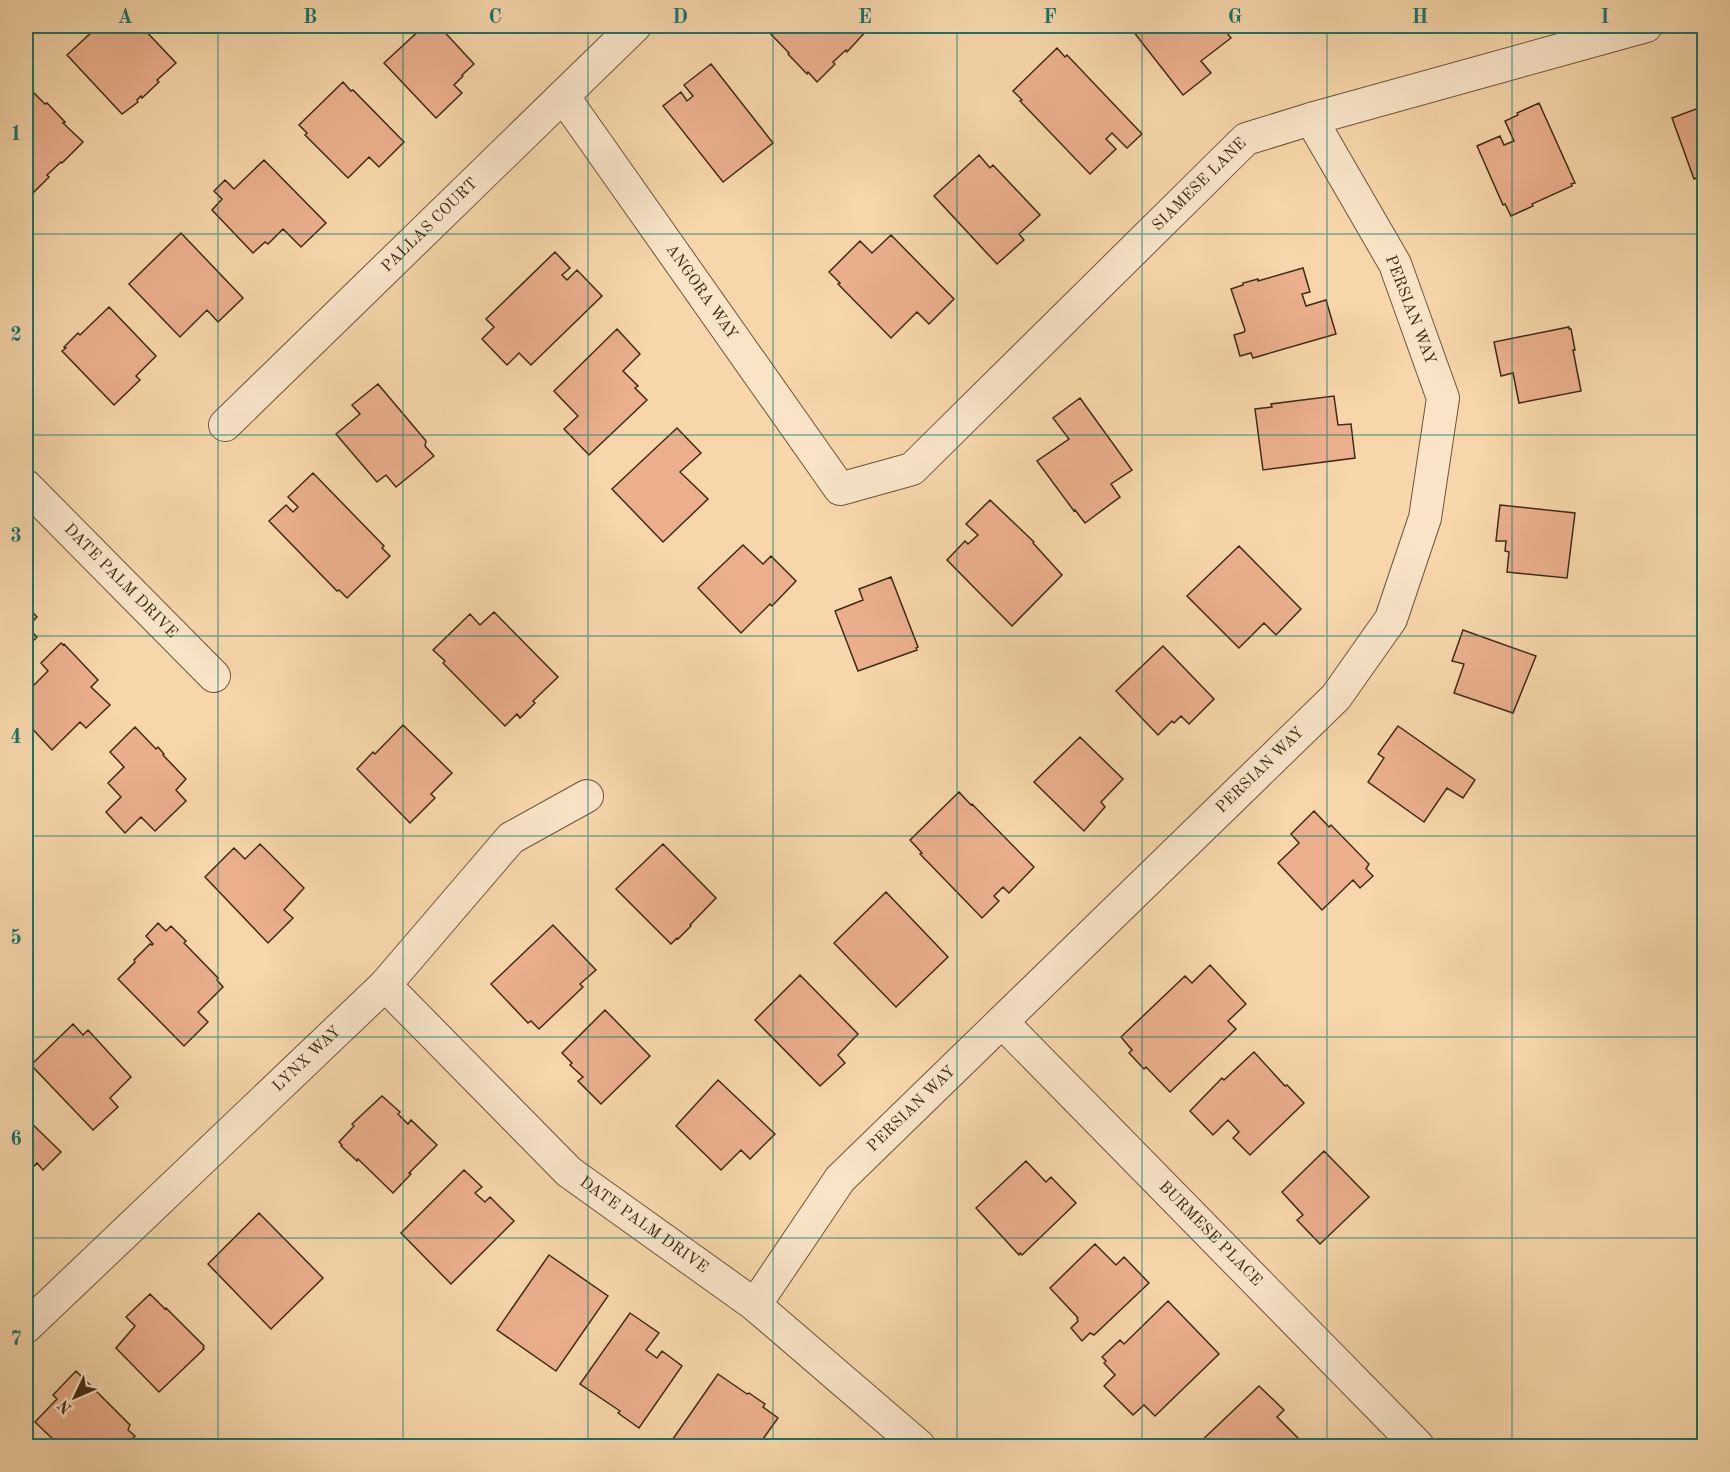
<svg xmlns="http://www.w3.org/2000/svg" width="1730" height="1472" font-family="'Old Standard TT',serif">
<rect width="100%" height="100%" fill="#f6d6aa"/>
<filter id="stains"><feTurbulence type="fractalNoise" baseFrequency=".00333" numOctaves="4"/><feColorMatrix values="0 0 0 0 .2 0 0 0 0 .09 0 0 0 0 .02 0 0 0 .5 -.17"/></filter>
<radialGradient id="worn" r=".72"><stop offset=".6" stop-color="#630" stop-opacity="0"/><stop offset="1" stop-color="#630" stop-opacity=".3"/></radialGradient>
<!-- building -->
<path fill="#ebaf8d" stroke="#3e2c14" stroke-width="1.5" d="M91 26H141L176 63 157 80 159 82 142 98 141 96 137 100 138 102 122 114 67 55 95 29Z
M424 26H439L474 64 462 75 463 76 454 85 462 93 436 118 384 63Z
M763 26H865L868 29 847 52 846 50 833 62 835 64 817 82 808 72 807 74 788 54 789 53Z
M1129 26H1221L1231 38 1201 61 1211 73 1183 95Z
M1057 48 1065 57 1067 55 1142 134 1127 148 1112 133 1106 139 1116 149 1090 174 1020 101 1022 100 1013 91Z
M711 64 773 143 723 182 663 106 681 92 687 101 693 96 684 85Z
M343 82 351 91 353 90 404 142 379 167 369 157 348 178 305 135 307 133 299 125Z
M26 85 45 104 47 103 65 122 63 123 83 142 62 163 61 162 47 175 49 177 31 195 26 188Z
M1539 103 1575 183 1571 184 1572 186 1532 204 1533 206 1511 216 1505 204 1503 205 1477 146 1500 136 1504 145 1514 141 1505 121 1518 115 1517 113Z
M1704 106V175L1694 179 1672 118Z
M979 155 990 168 993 165 1040 215 1019 234 1024 240 997 264 934 196Z
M264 160 326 223 301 247 283 229 268 244 265 242 253 253 212 210 222 199 214 191 225 180 234 189Z
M181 233 243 298 218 322 207 310 180 337 129 284Z
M891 235 954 299 929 324 917 312 891 338 838 284 840 283 829 272 860 241 872 253Z
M555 252 570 268 562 275 567 280 577 270 602 296 531 365 519 353 507 365 482 339 494 327 486 319Z
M1303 268 1310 292 1302 294 1306 306 1326 300 1336 334 1253 358 1251 353 1240 356 1234 335 1244 332 1245 330 1231 289 1243 285V283L1258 279V281Z
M109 307 156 356 136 376 140 380 114 405 62 351 66 348 64 347 78 333 80 335Z
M1569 327V329H1571L1575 350H1573L1581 391 1519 403 1513 373 1501 376 1494 342Z
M617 329 640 354 623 371 638 386 635 388 647 400 589 455 564 429 578 416 554 391Z
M378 384 426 441 425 446 434 456 396 487 386 475 377 482 336 434 360 414 352 405Z
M1334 396 1338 425 1351 424 1355 458 1263 470 1255 409 1272 407 1271 404Z
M1080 398 1132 470 1111 484 1120 497 1085 523 1075 510 1074 511 1037 461 1069 439 1053 418Z
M677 428 701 453 680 472 708 499 663 542 612 489Z
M313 473 384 546 382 548 390 556 347 598 339 590 337 591 269 521 286 505 293 512 298 507 288 497Z
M990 500 1034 542 1033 543 1062 575 1012 626 947 560 965 541 968 544 978 535 966 524Z
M1500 505 1575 513 1567 578 1507 572 1509 552 1505 551 1506 541H1496Z
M743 545 763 564 771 556 796 581 772 606 770 604 741 633 698 588Z
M1239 546 1301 609 1276 635 1264 623 1239 648 1187 596Z
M891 577 918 647 916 648 917 650 858 671 835 611 863 600 859 589Z
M26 605 37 617 27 627 37 637 26 648Z
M494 612 558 677 533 701 535 703 520 718 517 714 505 726 443 663 445 661 433 650 470 614 480 625Z
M1463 630 1536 656 1513 713 1454 693 1464 664 1452 661Z
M61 643 63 645 64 644 98 680 91 687 110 705 86 728 80 722 52 750 26 722V693L48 671 41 663Z
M1163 646 1214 699 1189 724 1181 716 1174 723 1172 721 1158 735 1116 691Z
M403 725 452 773 431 794 435 798 410 823 357 769 373 752 375 754Z
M1398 726 1475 780 1463 798 1447 788 1424 822 1368 782 1384 758 1378 754Z
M135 727 156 749 158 747 164 754 163 755 186 779 176 790 186 801 155 831 141 817 125 833 106 812 121 797 108 783 124 767 110 752Z
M1080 737 1123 779 1101 802 1105 807 1084 831 1034 782Z
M959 792 971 805 972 804 1034 867 1009 893 1003 887 994 896 999 901 982 918 920 854 922 853 910 840Z
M1314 811 1329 827 1331 825 1369 864 1366 869 1373 876 1360 888 1353 880 1322 910 1278 863 1299 843 1291 834Z
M260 844 304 888 284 910 293 918 268 943 205 877 234 848 245 859Z
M663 844 716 898 690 925 691 926 678 939 677 938 671 944 616 889Z
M886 892 948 957 896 1007 834 943Z
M158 923 166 931 171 926 186 941 184 943 218 978 217 980 223 987 198 1012 208 1022 184 1046 118 979 135 962 134 960 150 944 152 945 153 944 146 936Z
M553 925 596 970 580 984 583 987 539 1029 531 1021 528 1023 491 984Z
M1210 965 1246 1004 1228 1021 1236 1029 1170 1092 1146 1067 1144 1069 1129 1053 1132 1050 1121 1037 1185 976 1192 983Z
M800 975 858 1034 838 1055 845 1063 820 1086 755 1020Z
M605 1010 650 1056 601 1104 578 1081 583 1077 570 1065 572 1063 562 1053Z
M73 1024 83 1035 88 1030 131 1077 110 1098 118 1107 93 1130 31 1065Z
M1254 1052 1285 1086 1287 1085 1304 1103 1250 1155 1233 1138 1239 1132 1228 1120 1213 1135 1190 1111 1222 1078 1224 1080Z
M718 1080 775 1134 750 1159 741 1150 721 1170 676 1126Z
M382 1096 400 1112 398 1114 408 1124 411 1120 437 1145 409 1173 411 1174 393 1193 358 1159 357 1161 341 1146 342 1145 339 1142 354 1126 352 1124Z
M26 1118 61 1152 43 1170 37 1163 28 1173 33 1178 26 1186Z
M1324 1151 1369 1197 1320 1244 1297 1220 1303 1215 1282 1192Z
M1026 1161 1046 1182 1051 1177 1076 1203 1022 1255 1020 1253 1019 1255 976 1208Z
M464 1170 482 1187 475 1193 485 1202 490 1197 514 1221 451 1284 401 1233Z
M259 1213 323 1278 271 1329 208 1264Z
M1095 1244 1116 1265 1124 1257 1149 1283 1094 1335 1090 1333 1082 1341 1071 1328 1078 1321 1077 1319 1078 1318 1050 1288Z
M549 1255 608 1296 556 1371 497 1330Z
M150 1294 165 1309 166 1308 204 1346 203 1348 204 1349 159 1392 116 1348 135 1326 126 1317Z
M1168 1301 1219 1354 1155 1416 1144 1405 1133 1415 1104 1386 1115 1375 1104 1363 1106 1361 1102 1357 1120 1340 1124 1344Z
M630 1313 659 1333 646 1350 657 1358 662 1351 682 1366 639 1428 618 1413 620 1411 580 1384Z
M76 1371 130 1425 128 1430 135 1436 125 1446H120L114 1440 108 1446H60L35 1422 57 1399 53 1395Z
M718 1374 747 1394 749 1393 765 1404 763 1407 778 1418 758 1446H668Z
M1259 1386 1284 1410 1277 1417 1298 1438 1290 1446H1196Z"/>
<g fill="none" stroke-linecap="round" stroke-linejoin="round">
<defs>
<g id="minor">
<path id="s1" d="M563 96 840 489 912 469 1246 139 1311 119 1646 26"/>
<path id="s2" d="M225 425 635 26"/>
<path id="s3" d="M26 486 214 676"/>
<path id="s4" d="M385 985 569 1172 755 1305 919 1446"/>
<path id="s5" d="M1002 1022 1418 1446"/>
<path id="s6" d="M755 1305 840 1179 1336 697 1391 619 1425 518 1443 398 1395 264 1311 119"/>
<path id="s7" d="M26 1327 385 985 511 838 587 796"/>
</g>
</defs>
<!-- minor casing -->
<use href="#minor" stroke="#6c563a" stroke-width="34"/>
<!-- minor -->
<use href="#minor" stroke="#f9e4c8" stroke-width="32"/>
</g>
<!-- grid -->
<path fill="none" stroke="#0f766e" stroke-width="1.5" stroke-opacity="0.55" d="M218 26V1446M403 26V1446M588 26V1446M773 26V1446M957 26V1446M1142 26V1446M1327 26V1446M1512 26V1446M26 234H1704M26 435H1704M26 636H1704M26 836H1704M26 1037H1704M26 1238H1704"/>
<g text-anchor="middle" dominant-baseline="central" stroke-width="4.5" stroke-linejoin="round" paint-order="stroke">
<!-- street labels -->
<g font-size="16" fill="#3e2c14" stroke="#f9e4c8">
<text stroke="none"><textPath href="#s1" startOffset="960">SIAMESE LANE</textPath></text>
<text stroke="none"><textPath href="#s2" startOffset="286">PALLAS COURT</textPath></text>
<text stroke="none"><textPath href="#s1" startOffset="240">ANGORA WAY</textPath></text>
<text transform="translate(1410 310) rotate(69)">PERSIAN WAY</text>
<text stroke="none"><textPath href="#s3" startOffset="134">DATE PALM DRIVE</textPath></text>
<text stroke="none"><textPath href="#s6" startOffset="738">PERSIAN WAY</textPath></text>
<text stroke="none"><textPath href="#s7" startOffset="388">LYNX WAY</textPath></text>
<text stroke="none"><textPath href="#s6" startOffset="252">PERSIAN WAY</textPath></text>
<text stroke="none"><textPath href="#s4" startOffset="354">DATE PALM DRIVE</textPath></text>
<text stroke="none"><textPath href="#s5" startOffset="297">BURMESE PLACE</textPath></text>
</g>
</g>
<!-- margin -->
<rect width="1730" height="1472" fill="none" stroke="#f6d6aa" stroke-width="66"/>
<!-- north arrow -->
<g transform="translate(75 1397) rotate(226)" stroke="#f9e4c8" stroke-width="4.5" paint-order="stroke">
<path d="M0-4.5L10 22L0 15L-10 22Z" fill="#3e2c14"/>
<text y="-9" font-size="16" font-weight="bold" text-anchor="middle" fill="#3e2c14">N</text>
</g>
<rect x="33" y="33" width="1664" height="1406" fill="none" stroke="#0f766e" stroke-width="2"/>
<g font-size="20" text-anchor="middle" font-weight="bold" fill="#0f766e">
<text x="125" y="23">A</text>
<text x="310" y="23">B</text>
<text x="495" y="23">C</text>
<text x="680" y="23">D</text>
<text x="865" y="23">E</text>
<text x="1050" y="23">F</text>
<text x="1235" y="23">G</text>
<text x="1420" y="23">H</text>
<text x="1605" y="23">I</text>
<text x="16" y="140">1</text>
<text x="16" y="341">2</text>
<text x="16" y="542">3</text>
<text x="16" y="743">4</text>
<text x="16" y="944">5</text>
<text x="16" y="1145">6</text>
<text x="16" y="1345">7</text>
</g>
<rect width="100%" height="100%" filter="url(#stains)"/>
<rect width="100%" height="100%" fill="url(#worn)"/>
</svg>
